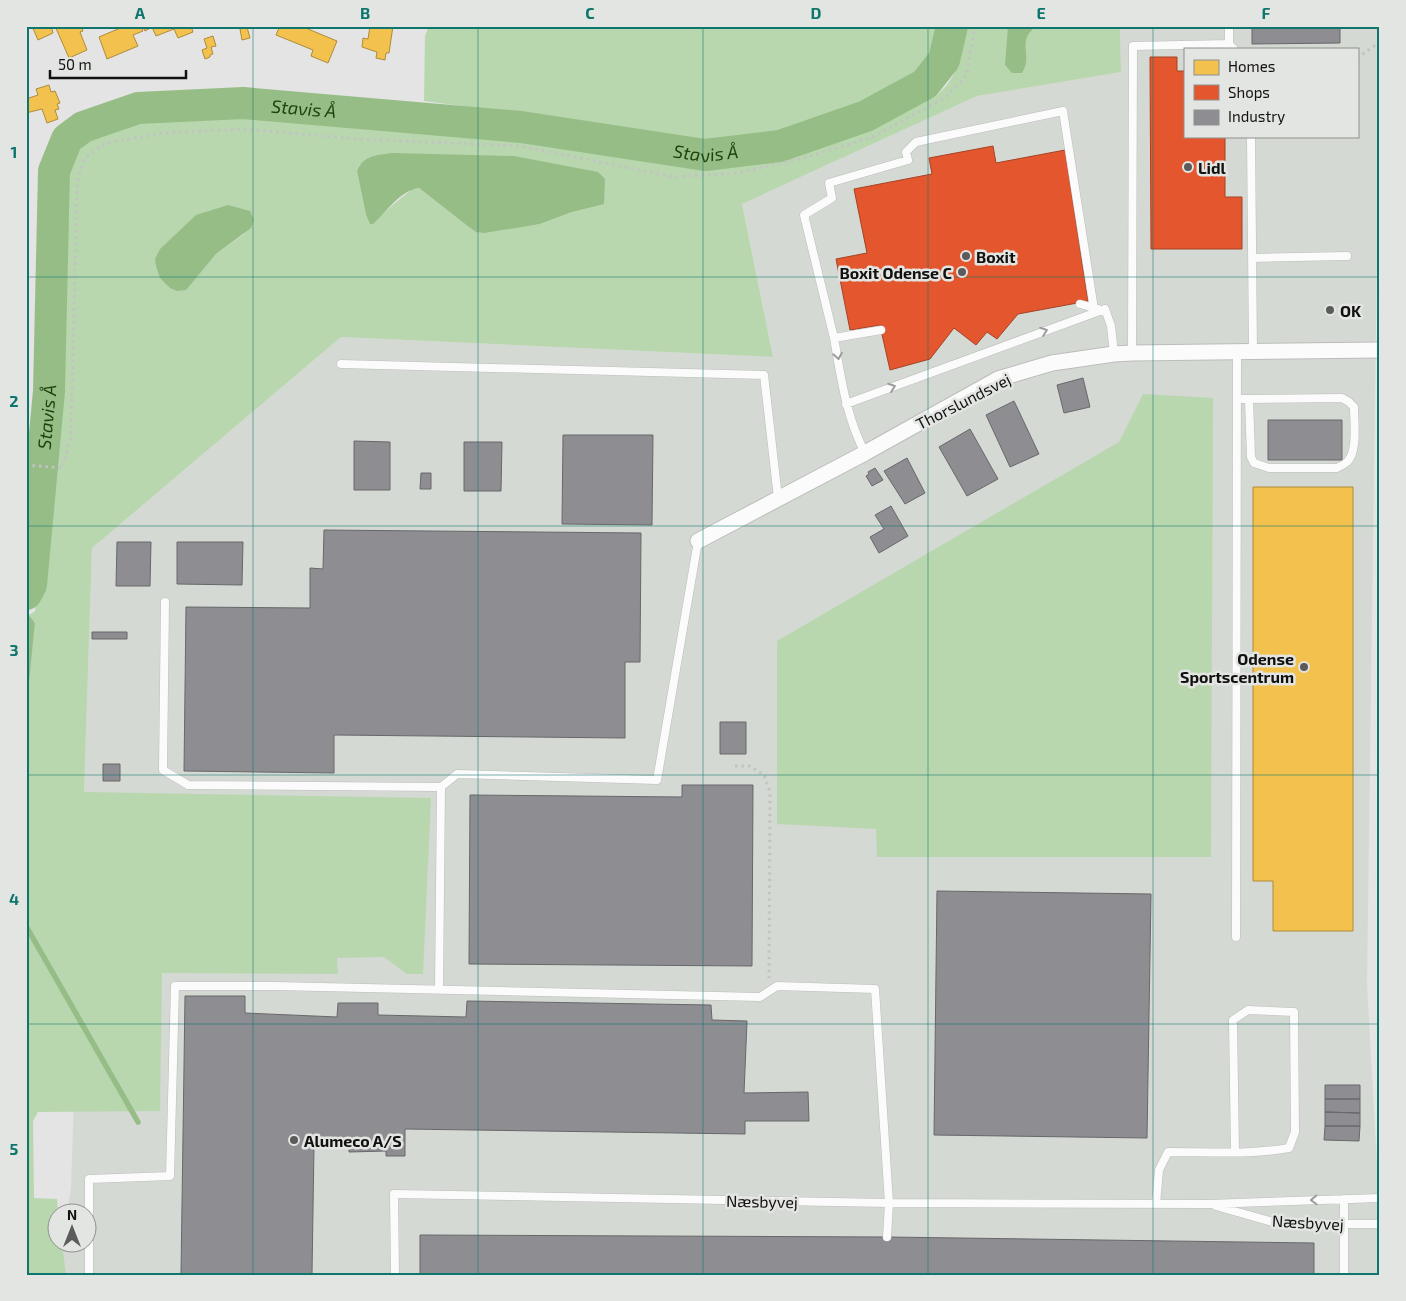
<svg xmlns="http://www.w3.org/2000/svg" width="1406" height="1301" font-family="'Exo 2',sans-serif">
<rect width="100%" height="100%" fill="#e3e4e3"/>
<!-- built -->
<path fill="#d4d9d3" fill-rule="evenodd" d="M1120 26H1380L1367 984 1380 1221V1275H60L64 1244H88V1214L67 1213 71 1188 92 548 341 337 773 357 742 204 977 96 1121 72ZM1185 49H1357V136H1185Z"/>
<!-- green -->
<path fill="#b9d7ae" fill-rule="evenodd" d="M429 26H942L936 53 924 70 881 96 818 120 750 139 693 141 537 116 424 101 425 36Z
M964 26H1120L1121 72 977 96 742 204 773 357 341 337 92 548 84 792 431 798 423 974H407L384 957 337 958 338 974 162 973 160 1111 38 1112 33 1121 34 1198 57 1199 58 1213V1244H62L66 1275H26V617L35 611 50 504 61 207 64 179 69 157 78 140 93 130 130 121 161 118 266 117 474 133 546 140 686 168 734 164 864 128 936 96 947 85 954 74ZM360 164 572 212 540 224 476 232 419 188 412 189 370 224 366 215 357 171ZM250 211 244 234 216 254 194 280Z
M1143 394 1213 398 1211 857H877L876 829 777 824V641L1119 442Z"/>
<!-- water -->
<path fill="#97bd87" d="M1008 26H1035C1032 31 1027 34 1026 40 1024 54 1030 60 1022 73H1012L1005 65Z
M393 153 514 156 598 172 605 179 604 204 572 212 540 224 484 233 476 232 469 227 419 188C401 190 386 212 373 224H370L366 215 357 171C363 155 378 155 393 153Z
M228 205 250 211 254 220 251 228 216 254 186 290 177 291 170 288 160 278 156 266 155 259 160 249 196 215Z"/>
<!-- homes -->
<path fill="#f2c14e" stroke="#ae8c3b" d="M32 26H51L53 33 38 40Z
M55 26H81L83 31 80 32 87 50 69 58Z
M125 26H141L143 31 133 35 138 46 107 59 99 37Z
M143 26H191L193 32 178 38 174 29 156 36 152 27 145 31Z
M275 26H309L308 29 337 41 328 63 311 56 313 50 276 35 279 28Z
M370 26H393L389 53H386L385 60 376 58 377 52 362 47 363 38 368 39Z
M247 27 250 38 242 40 240 29Z
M213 36 216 46 211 47 213 54 210 55V57L205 59 202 50 207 48 204 39Z
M49 85 51 92 55 91 60 103 57 104 59 109 55 110 58 119 47 123 42 109 26 113V99L38 95 36 89Z
M1253 487H1353V931H1273V881H1253Z"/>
<!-- shops -->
<path fill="#e4572e" stroke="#a54225" d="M1150 57H1177V71H1185V136H1225V197H1242V249H1151Z
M993 146 996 163 1065 150 1088 301 1018 314 997 339 987 332 976 345 954 328 930 359 890 370 881 330V325L850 330 836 259 867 253 854 189 932 174 929 158Z"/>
<!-- industry -->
<path fill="#8d8d92" stroke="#68686b" d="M1252 26H1340V43L1252 44Z
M1083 378 1090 407 1064 413 1057 385Z
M1014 401 1039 454 1010 467 986 415Z
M1268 420H1342V460H1268Z
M970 429 998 479 967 496 939 447Z
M563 435H653L652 525 562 524Z
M354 441 390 442V490H354Z
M464 442H502L501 491H464Z
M907 458 925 493 905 504 884 471Z
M875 468 883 480 872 486 866 476 869 474 868 472Z
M421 473H431V489H420Z
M891 506 908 536 879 553 870 537 884 529 875 515Z
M324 530 641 533 640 662H625V738L334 735V773L184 771 186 607 310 608V568L323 569Z
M117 542H151L150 586H116Z
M177 542H243L242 585 177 584Z
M92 632H127V639H92Z
M720 722H746V754H720Z
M103 764H120V781H103Z
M682 785H753L752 966 469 964 470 795 682 797Z
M937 891 1151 894 1147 1138 934 1135Z
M185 996H245V1013L337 1017 338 1003H378V1015L466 1017 467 1001 711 1005 712 1020 747 1021 744 1093 808 1092 809 1121H745V1134L405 1129V1156H386V1151L349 1152V1147L314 1145 312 1275H181Z
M1325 1085H1360V1099H1325Z
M1325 1099H1360V1113L1325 1112Z
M1325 1112 1360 1113V1126H1325Z
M1325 1126H1360L1359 1141 1324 1140Z
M420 1235 887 1237 1314 1243V1275H420Z"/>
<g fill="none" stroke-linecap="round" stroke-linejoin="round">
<!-- stream -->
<path stroke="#97bd87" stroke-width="5.5" d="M26 616 32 624 26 685
M26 926 138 1122"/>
<!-- river -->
<path stroke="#97bd87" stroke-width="32" id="s1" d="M26 594 31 585 49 391 54 171 67 139 83 127 138 108 243 103 521 127 705 155 780 146 866 116 925 84 944 60 952 26"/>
<defs>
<path id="service" d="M1229 26V44
M1251 136 1253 352
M1252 258 1347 256
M1080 304 1098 309
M1105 309 1111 326 1114 354
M834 338 804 215 832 198 829 183 908 160 906 152 916 142 1063 111 1094 309
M1132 353 1133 46 1229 44 1234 49
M341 364 764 375 778 498
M1237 399H1249L1342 398 1349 402 1354 407C1354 422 1358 452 1347 462 1344 465 1340 466 1337 468H1269L1254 463 1251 457 1249 399
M846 404 1105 309
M865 453C846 417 841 377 834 338L881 330
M165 602 163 770 188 785 441 787 439 989
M441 787 457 774 657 780 698 541
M1236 937 1237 352
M1156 1204 1159 1170 1168 1152C1208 1152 1249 1155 1289 1148L1295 1132 1294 1012 1248 1010 1233 1020 1235 1152
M1216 1206 1280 1224H1380
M89 1275V1179L170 1176 175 986H276L760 997 777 986 875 989 889 1203 887 1237
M395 1275 394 1194 889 1203 1209 1204 1380 1198
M1344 1275V1199"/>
<path id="minor" d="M698 541 865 453 998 379 1052 363 1114 354 1132 353 1380 350"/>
</defs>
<!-- service casing -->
<use href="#service" stroke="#bcbdbb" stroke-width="9"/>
<!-- minor casing -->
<use href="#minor" stroke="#bcbdbb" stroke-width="17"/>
<!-- path -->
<path stroke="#c2c3c2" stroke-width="3" stroke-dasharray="2.5 4" stroke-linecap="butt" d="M1357 58 1380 42
M26 465 62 468 71 437 77 182 85 158 105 143 164 133 245 129 356 139 520 146 674 177 738 173 807 157 873 137 946 97 966 76 975 26
M735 766H750L764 775 770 792 769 978"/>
<!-- service -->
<use href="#service" stroke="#fbfbfb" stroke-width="8"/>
<!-- minor -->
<use href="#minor" stroke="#fbfbfb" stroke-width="15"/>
</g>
<!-- one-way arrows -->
<defs><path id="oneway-chevron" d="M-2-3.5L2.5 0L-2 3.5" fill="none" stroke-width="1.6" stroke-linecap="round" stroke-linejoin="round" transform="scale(1.25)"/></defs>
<g stroke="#9d9d9d">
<use href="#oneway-chevron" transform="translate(1044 331) rotate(-20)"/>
<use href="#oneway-chevron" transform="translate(838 356) rotate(80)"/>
<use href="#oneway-chevron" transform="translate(892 387) rotate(-20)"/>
<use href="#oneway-chevron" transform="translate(1314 1200) rotate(178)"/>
</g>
<!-- grid -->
<path fill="none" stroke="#0f766e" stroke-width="1" stroke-opacity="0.55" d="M253 26V1275M478 26V1275M703 26V1275M928 26V1275M1153 26V1275M26 277H1380M26 526H1380M26 775H1380M26 1024H1380"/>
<!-- markers -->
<g fill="#5a5b5a" stroke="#e3e5e2" stroke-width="2">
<circle cx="1188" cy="167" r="5"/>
<circle cx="966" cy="256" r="5"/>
<circle cx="962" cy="272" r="5"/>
<circle cx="1330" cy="310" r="5"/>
<circle cx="1304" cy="667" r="5"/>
<circle cx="294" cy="1140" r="5"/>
</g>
<g text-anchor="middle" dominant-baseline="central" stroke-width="5" stroke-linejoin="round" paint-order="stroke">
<!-- poi labels -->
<g font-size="16" font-weight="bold" fill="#111110" stroke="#e3e5e2" text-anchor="start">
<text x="1198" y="167">Lidl</text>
<text x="976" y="256">Boxit</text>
<text x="952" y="272" text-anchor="end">Boxit Odense C</text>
<text x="1340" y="310">OK</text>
<text x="1294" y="658" text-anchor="end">Odense<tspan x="1294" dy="18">Sportscentrum</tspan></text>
<text x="304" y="1140">Alumeco A/S</text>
</g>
<!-- street labels -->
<g font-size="16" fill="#111110" stroke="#e3e5e2">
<text transform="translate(963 401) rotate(-27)">Thorslundsvej</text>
<text transform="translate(762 1201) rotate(1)">Næsbyvej</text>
<text transform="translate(1308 1222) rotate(3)">Næsbyvej</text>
</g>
<!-- water labels -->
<g font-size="18" font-style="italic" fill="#1e420c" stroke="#e3e5e2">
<text stroke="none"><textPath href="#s1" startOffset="704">Stavis Å</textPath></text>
<text stroke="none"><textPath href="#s1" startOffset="1109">Stavis Å</textPath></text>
<text stroke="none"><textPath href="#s1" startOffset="179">Stavis Å</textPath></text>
</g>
</g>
<!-- border -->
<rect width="1406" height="1301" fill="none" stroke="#e3e5e2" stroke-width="55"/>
<!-- legend -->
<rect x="1184" y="48" width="175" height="90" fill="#e3e5e2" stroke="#8f908e"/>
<rect x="1194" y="60" width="25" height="15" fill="#f2c14e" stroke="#8f908e"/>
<text x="1228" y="72" font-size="15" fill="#111110">Homes</text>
<rect x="1194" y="85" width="25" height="15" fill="#e4572e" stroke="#8f908e"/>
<text x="1228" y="98" font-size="15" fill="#111110">Shops</text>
<rect x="1194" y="110" width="25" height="15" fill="#8d8d92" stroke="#8f908e"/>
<text x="1228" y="122" font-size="15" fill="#111110">Industry</text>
<!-- north arrow -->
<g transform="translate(72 1228)"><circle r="24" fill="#e3e5e2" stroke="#8f908e"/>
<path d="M0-4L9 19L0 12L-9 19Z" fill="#5a5b5a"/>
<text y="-8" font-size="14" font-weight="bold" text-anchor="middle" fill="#111110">N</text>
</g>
<!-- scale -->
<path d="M50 70v8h136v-8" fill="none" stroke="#111110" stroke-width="2.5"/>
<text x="58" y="70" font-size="15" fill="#111110" stroke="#e3e5e2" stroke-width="4" paint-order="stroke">50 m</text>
<rect x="28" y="28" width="1350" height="1246" fill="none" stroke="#0f766e" stroke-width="2"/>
<g font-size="16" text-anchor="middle" font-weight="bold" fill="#0f766e">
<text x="140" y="19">A</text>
<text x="365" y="19">B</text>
<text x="590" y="19">C</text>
<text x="816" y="19">D</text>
<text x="1041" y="19">E</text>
<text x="1266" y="19">F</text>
<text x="14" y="158">1</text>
<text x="14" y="407">2</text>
<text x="14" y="656">3</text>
<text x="14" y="905">4</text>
<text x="14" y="1155">5</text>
</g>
</svg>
